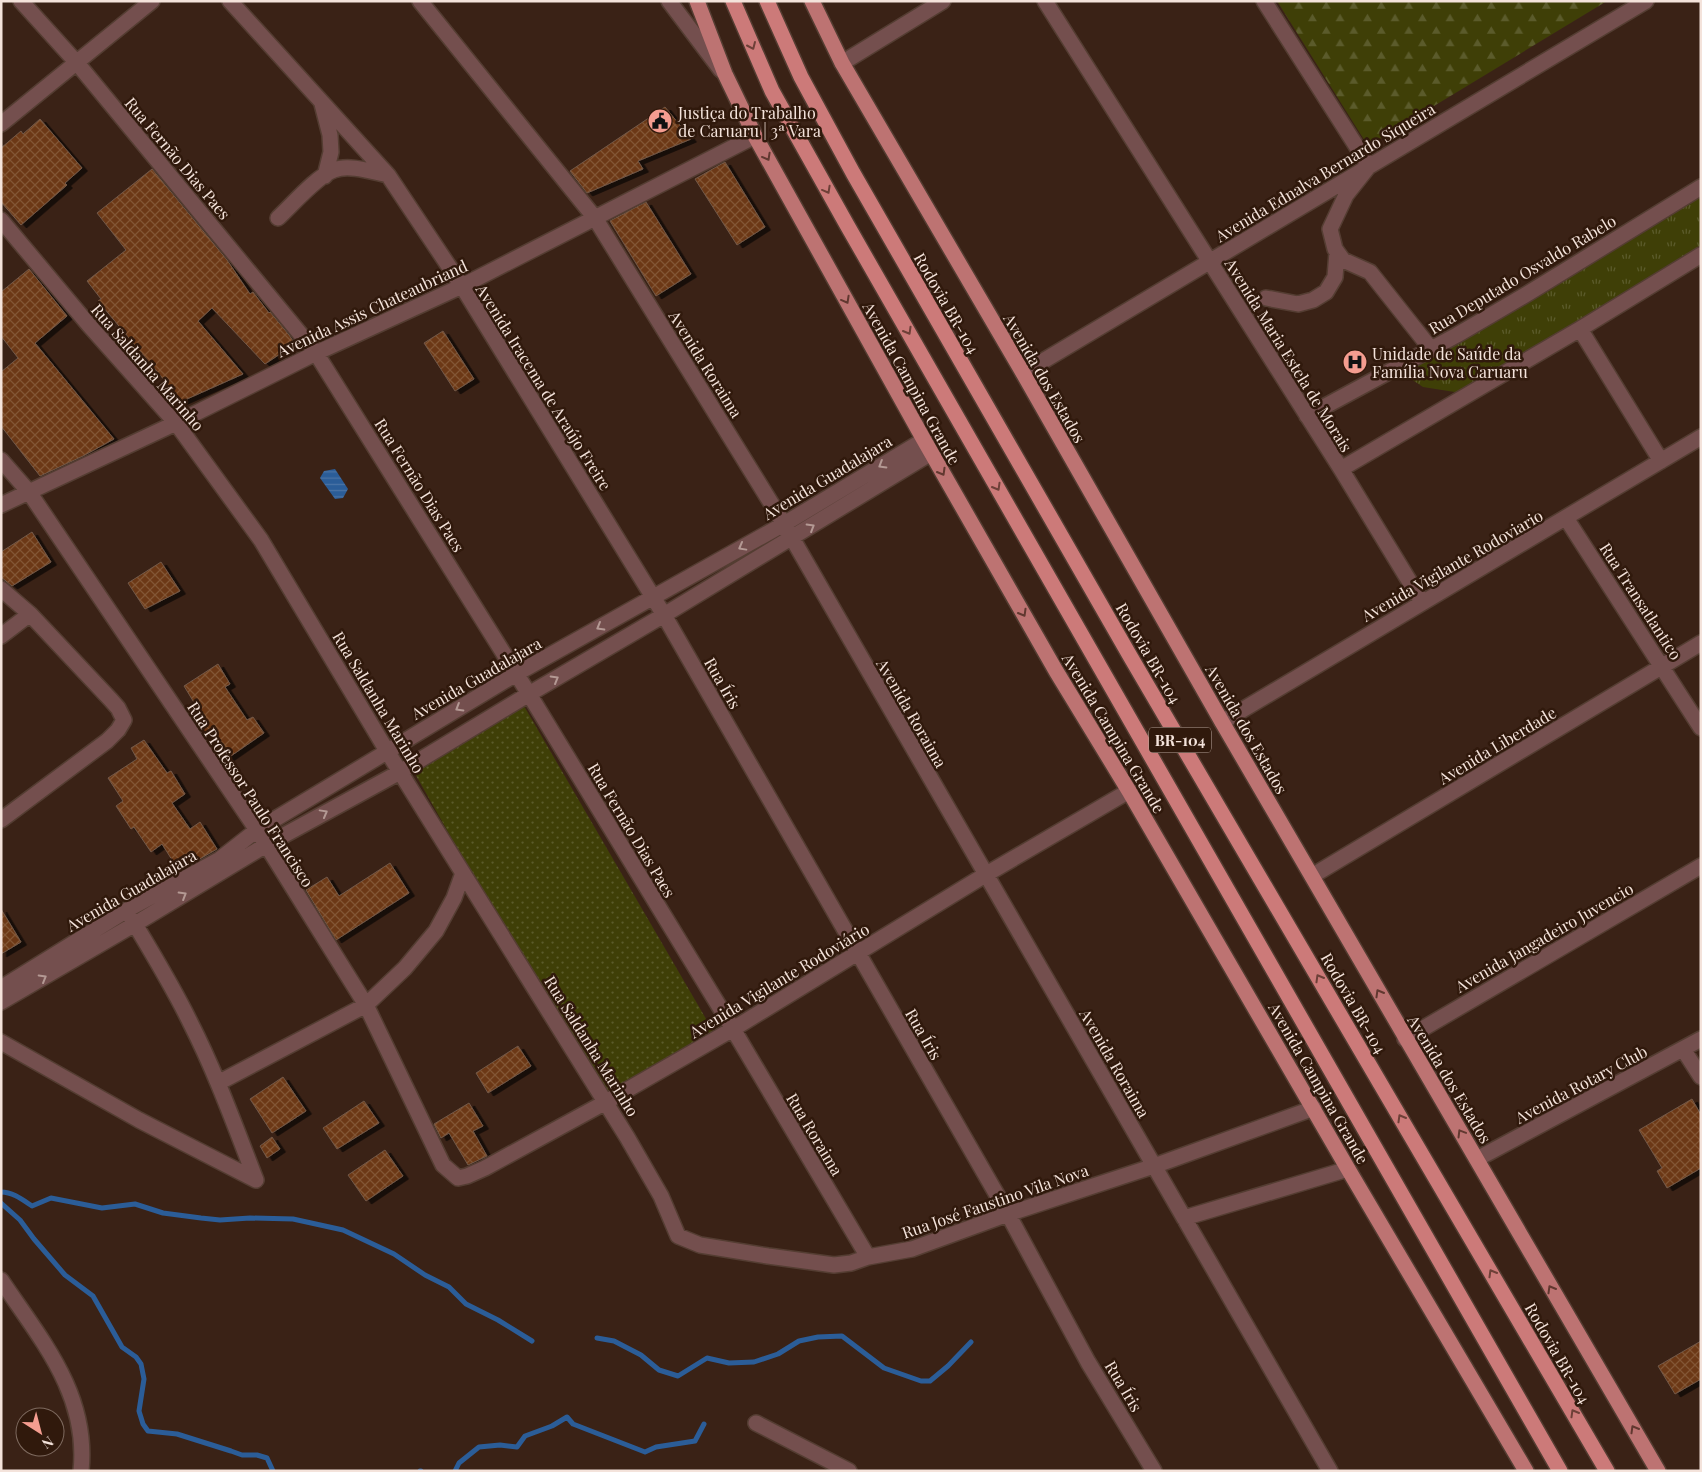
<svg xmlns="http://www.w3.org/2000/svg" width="1702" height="1472" font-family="'Playfair Display',serif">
<defs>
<pattern id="grass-tufts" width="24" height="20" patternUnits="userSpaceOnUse" patternTransform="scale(1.25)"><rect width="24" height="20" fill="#3f3f07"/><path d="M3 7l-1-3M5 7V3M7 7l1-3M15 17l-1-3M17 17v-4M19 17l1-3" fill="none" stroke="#5b5b2b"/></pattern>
<pattern id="forest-firs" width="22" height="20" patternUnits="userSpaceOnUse" patternTransform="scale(1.25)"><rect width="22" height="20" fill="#3f3f07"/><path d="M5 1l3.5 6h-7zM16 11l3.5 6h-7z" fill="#5b5b2b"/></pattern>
<pattern id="park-dots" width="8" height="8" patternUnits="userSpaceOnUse" patternTransform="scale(1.25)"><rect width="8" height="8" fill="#3f3f07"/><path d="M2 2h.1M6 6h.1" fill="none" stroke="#5b5b2b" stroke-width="1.8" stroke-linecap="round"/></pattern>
<pattern id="water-rules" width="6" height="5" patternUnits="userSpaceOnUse" patternTransform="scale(1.25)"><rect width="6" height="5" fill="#2b5d98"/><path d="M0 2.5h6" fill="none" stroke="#4a74a6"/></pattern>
<pattern id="building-cross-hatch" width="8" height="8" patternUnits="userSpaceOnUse" patternTransform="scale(1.25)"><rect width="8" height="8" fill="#6c3813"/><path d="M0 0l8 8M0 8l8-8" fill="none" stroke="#825535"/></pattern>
<filter id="shadow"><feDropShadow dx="5.5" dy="3" stdDeviation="0" flood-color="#0009"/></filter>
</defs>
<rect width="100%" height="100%" fill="#3a2216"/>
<!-- grass -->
<path fill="url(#grass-tufts)" d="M1701 194V247L1461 393 1423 387 1408 377 1406 367Z"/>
<!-- forest -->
<path fill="url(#forest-firs)" d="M1277 1H1607L1368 146Z"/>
<!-- park -->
<path fill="url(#park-dots)" d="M524 706 716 1036 600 1100 414 772Z"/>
<!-- water -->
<path fill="url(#water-rules)" d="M335 469 348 489 343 498 335 499 320 478 324 471Z"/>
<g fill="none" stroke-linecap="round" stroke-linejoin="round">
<!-- stream -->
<path stroke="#2b5d98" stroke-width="5" d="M1 1192C13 1192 23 1200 32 1206L51 1198 102 1208 135 1204 163 1213 201 1218 220 1220 250 1218 293 1219 343 1230 394 1254 425 1275 449 1287 466 1304 498 1320 532 1341
M1 1203 20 1220 34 1239 65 1275 93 1296 122 1347 136 1357 141 1364 144 1379 139 1411 143 1424 148 1431 177 1434 231 1451 242 1455H257L267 1458 273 1471
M597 1338 614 1341 641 1355 659 1370 678 1376 707 1358 729 1363 754 1362 778 1354 799 1341 818 1337 842 1336 884 1368 921 1381H930L948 1366 971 1342
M420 1471H421
M455 1471 459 1463 479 1447 500 1445 517 1447 525 1436 552 1426 567 1417 573 1424 645 1452 656 1447 695 1441 704 1424"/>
</g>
<!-- building -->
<path fill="url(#building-cross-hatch)" stroke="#725848" filter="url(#shadow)" d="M665 107 691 139 638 161 643 169 587 193 570 171Z
M40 119 82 168 65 183 67 185 21 225 1 202V148L21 131 23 134Z
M725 162 765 227 737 245 695 179Z
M152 169 227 260 250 294 253 292 269 313 270 312 289 335 295 344 265 364 212 308 198 321 243 374 178 403 168 388 170 387 98 301 101 299 87 281 126 250 97 213Z
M646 202 691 274 656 296 610 221Z
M29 269 67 316 35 343 114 439 83 456 40 476 1 426V372L18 358 1 336V292Z
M443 331 474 379 455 391 424 343Z
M32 532 51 562 12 586 1 577V552Z
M161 562 180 591 145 609 128 583Z
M218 664 230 684 225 687 247 720 253 717 264 733 228 758 212 733 206 737 190 714 198 709 184 686Z
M144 740 167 773 171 771 185 794 172 803 190 829 200 822 217 849 179 871 162 844 151 852 134 827 131 829 116 806 123 801 108 778 137 759 131 748Z
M390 863 409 893 336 940 306 890 327 877 339 896Z
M1 909 21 942 1 954Z
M518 1046 531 1066 488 1093 476 1073Z
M283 1077 306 1111 272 1133 250 1099Z
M1692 1099 1701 1115V1168L1667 1188 1657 1171 1662 1168 1639 1130Z
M364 1101 379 1123 337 1149 323 1128Z
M469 1103 483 1126 473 1131 487 1156 468 1165 449 1133 441 1138 434 1124Z
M272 1137 280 1149 267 1158 260 1146Z
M385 1150 403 1176 366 1201 348 1175Z
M1701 1341V1379L1675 1394 1658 1366Z"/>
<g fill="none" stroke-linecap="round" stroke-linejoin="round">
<defs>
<path id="minor" d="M21 1 77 63 316 353 529 694 733 1029 868 1257
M230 1 388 175 462 286 664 615 1008 1214 1088 1362 1154 1471
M420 1 595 218 784 524 1330 1471
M669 1 721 70
M1045 1 1341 469 1422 602
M1264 1 1369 166 1346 195 1330 229 1335 249 1343 260 1370 272 1431 349
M842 63 943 1
M322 104 330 135 331 152 325 176
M1 124 152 1
M278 218C291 206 318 175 334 170 349 164 373 172 388 175
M1 220 88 324 176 423 261 540 387 751 627 1137 661 1196 678 1236 700 1245 768 1256 834 1265 851 1263 868 1257 912 1249 1008 1214 1154 1166 1314 1108
M1266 298 1298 304 1313 300 1326 292 1335 277 1337 252
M1580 329 1661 461
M1023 373 1646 1
M1307 416 1457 335 1527 294 1701 187
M1 460 29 492 257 830 366 1005 443 1165 458 1178 467 1176 485 1168 606 1102 733 1029 985 875 1129 791
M1341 469 1580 329 1701 255
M1 505 176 423 316 353 462 286 755 136
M1566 518 1701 728
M1 589 30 614 111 700 118 708 124 720 118 730 107 741 1 820
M1 636 30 614
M1222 722 1701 437
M1312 876 1701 643
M130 916C151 951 172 985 190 1022 216 1073 235 1126 256 1180
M1 988 127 910 220 859 257 830 516 674 784 524 924 440
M1 1002 135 924 266 845 400 772 529 694 664 615 931 453
M1405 1039 1701 866
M1 1042 139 1120 256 1180
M1683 1049 1701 1077
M218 1083 366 1005 405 968 436 931 454 898 463 873
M1477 1159 1701 1039
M1184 1218 1348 1169
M1 1280C41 1340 89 1394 81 1471
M756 1423 849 1471"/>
<path id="primary" d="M697 1 725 74 755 136 924 440 1056 671 1129 791 1348 1169 1526 1471
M812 1 842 63 1023 373 1222 722 1658 1471"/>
<path id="trunk" d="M733 1 772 91 847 225 1560 1471
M767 1 801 77 853 173 1130 656 1607 1471"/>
</defs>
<!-- minor casing -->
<use href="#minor" stroke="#543d32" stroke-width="18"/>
<!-- primary casing -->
<use href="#primary" stroke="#543d32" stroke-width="18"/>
<!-- trunk casing -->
<use href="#trunk" stroke="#543d32" stroke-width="18"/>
<!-- minor -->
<use href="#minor" stroke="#744f4e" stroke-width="15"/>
<!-- primary -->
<use href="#primary" stroke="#bd7372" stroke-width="15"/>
<!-- trunk -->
<use href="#trunk" stroke="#cc7a79" stroke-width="15"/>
</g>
<!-- one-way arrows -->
<defs><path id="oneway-chevron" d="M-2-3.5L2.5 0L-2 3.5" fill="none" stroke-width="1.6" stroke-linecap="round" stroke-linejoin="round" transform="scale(1.25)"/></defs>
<g stroke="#6e4038">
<use href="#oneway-chevron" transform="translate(752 46) rotate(66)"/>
<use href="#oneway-chevron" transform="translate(827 190) rotate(61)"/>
<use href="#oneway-chevron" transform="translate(908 331) rotate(60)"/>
<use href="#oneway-chevron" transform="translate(997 487) rotate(60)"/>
<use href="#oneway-chevron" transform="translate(1319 978) rotate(-120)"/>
<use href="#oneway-chevron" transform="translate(1401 1118) rotate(-120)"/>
<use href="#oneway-chevron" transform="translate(1492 1273) rotate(-120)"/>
<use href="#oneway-chevron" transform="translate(1574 1413) rotate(-120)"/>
</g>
<g stroke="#613830">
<use href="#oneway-chevron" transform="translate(767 157) rotate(61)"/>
<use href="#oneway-chevron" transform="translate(846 300) rotate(61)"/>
<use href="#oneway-chevron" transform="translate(942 472) rotate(60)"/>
<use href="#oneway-chevron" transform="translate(1023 613) rotate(60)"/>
<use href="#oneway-chevron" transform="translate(1379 993) rotate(-120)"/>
<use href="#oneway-chevron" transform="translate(1461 1133) rotate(-121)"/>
<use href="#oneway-chevron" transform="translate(1551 1289) rotate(-120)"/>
<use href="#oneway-chevron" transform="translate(1634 1429) rotate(-120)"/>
</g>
<g stroke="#b49994">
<use href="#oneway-chevron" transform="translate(882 465) rotate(149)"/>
<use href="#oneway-chevron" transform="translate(811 527) rotate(-31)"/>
<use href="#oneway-chevron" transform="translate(742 547) rotate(151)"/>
<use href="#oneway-chevron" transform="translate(600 627) rotate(150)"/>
<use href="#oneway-chevron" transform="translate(555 679) rotate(-30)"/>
<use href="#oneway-chevron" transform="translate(459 708) rotate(149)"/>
<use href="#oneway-chevron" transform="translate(324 813) rotate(-29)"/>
<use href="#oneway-chevron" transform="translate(183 895) rotate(-31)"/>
<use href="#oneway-chevron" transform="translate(43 978) rotate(-30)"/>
</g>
<!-- icons -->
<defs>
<symbol id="civic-disc" viewBox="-11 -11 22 22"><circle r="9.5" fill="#f59d90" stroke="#30190c"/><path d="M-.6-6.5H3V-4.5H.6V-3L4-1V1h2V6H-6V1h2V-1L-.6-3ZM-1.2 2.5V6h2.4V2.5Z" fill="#111"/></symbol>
<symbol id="hospital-disc" viewBox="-11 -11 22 22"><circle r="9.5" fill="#f59d90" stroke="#30190c"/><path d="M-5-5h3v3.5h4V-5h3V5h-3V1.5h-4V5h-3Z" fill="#111"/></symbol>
</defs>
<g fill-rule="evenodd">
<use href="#civic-disc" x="646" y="107" width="28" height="28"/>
<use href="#hospital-disc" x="1341" y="348" width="28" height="28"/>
</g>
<g text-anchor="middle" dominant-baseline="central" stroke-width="5" stroke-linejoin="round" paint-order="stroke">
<!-- shield labels -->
<rect fill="#30190c" stroke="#b9a69d" stroke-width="1" x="1149" y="727.5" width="62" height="25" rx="4"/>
<g font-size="15" font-weight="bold" fill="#f4e3db">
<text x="1180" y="740">BR-104</text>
</g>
<!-- poi labels -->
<g font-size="16" fill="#f4e3db" stroke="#30190c" text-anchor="start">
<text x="678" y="112">Justiça do Trabalho<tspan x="678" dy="18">de Caruaru | 3ª Vara</tspan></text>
<text x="1372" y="353">Unidade de Saúde da<tspan x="1372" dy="18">Família Nova Caruaru</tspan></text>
</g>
<!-- street labels -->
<g font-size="16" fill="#f4e3db" stroke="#30190c">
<text transform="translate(178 158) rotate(50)">Rua Fernão Dias Paes</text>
<text transform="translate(1325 172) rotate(-31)">Avenida Ednalva Bernardo Siqueira</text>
<text transform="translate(1522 274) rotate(-31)">Rua Deputado Osvaldo Rabelo</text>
<text transform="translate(947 303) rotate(60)">Rodovia BR-104</text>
<text transform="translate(372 308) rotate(-25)">Avenida Assis Chateaubriand</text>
<text transform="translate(1289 355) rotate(58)">Avenida Maria Estela de Morais</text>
<text transform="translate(706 364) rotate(58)">Avenida Roraima</text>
<text transform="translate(148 367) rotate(49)">Rua Saldanha Marinho</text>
<text transform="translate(1045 378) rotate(60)">Avenida dos Estados</text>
<text transform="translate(912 383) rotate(61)">Avenida Campina Grande</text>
<text transform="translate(544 387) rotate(58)">Avenida Iracema de Araújo Freire</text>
<text transform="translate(827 477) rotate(-31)">Avenida Guadalajara</text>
<text transform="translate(420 485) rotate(58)">Rua Fernão Dias Paes</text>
<text transform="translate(1452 565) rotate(-30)">Avenida Vigilante Rodoviario</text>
<text transform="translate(1641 601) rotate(57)">Rua Transatlantico</text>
<text transform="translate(1149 653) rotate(60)">Rodovia BR-104</text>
<text transform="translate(476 678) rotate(-30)">Avenida Guadalajara</text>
<text transform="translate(723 683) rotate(60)">Rua Íris</text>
<text transform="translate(379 702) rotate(59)">Rua Saldanha Marinho</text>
<text transform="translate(912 713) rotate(60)">Avenida Roraima</text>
<text transform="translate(1247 729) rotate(60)">Avenida dos Estados</text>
<text transform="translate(1114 733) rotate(59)">Avenida Campina Grande</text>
<text transform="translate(1497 745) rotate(-31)">Avenida Liberdade</text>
<text transform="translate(251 794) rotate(57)">Rua Professor Paulo Francisco</text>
<text transform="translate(632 830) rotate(59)">Rua Fernão Dias Paes</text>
<text transform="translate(131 890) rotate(-30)">Avenida Guadalajara</text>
<text transform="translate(1544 937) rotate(-30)">Avenida Jangadeiro Juvencio</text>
<text transform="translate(779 980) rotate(-31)">Avenida Vigilante Rodoviário</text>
<text transform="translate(1354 1003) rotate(60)">Rodovia BR-104</text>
<text transform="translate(924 1034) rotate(60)">Rua Íris</text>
<text transform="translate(592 1046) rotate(58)">Rua Saldanha Marinho</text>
<text transform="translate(1115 1063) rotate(60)">Avenida Roraima</text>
<text transform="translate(1450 1079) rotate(59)">Avenida dos Estados</text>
<text transform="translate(1319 1083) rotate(60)">Avenida Campina Grande</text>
<text transform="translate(1581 1084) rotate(-28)">Avenida Rotary Club</text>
<text transform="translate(815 1134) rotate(59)">Rua Roraima</text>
<text transform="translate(995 1201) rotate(-19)">Rua José Faustino Vila Nova</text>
<text transform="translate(1558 1353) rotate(60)">Rodovia BR-104</text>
<text transform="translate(1124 1386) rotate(59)">Rua Íris</text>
</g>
</g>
<!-- border -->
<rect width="1702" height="1472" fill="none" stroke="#f4e3db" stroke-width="5"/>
<!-- north arrow -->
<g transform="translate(40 1432) rotate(144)"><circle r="24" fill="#30190c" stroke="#7e6a5f"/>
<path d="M0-4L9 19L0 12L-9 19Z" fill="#f59d90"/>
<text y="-8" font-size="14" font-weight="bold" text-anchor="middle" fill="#f4e3db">N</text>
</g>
</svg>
